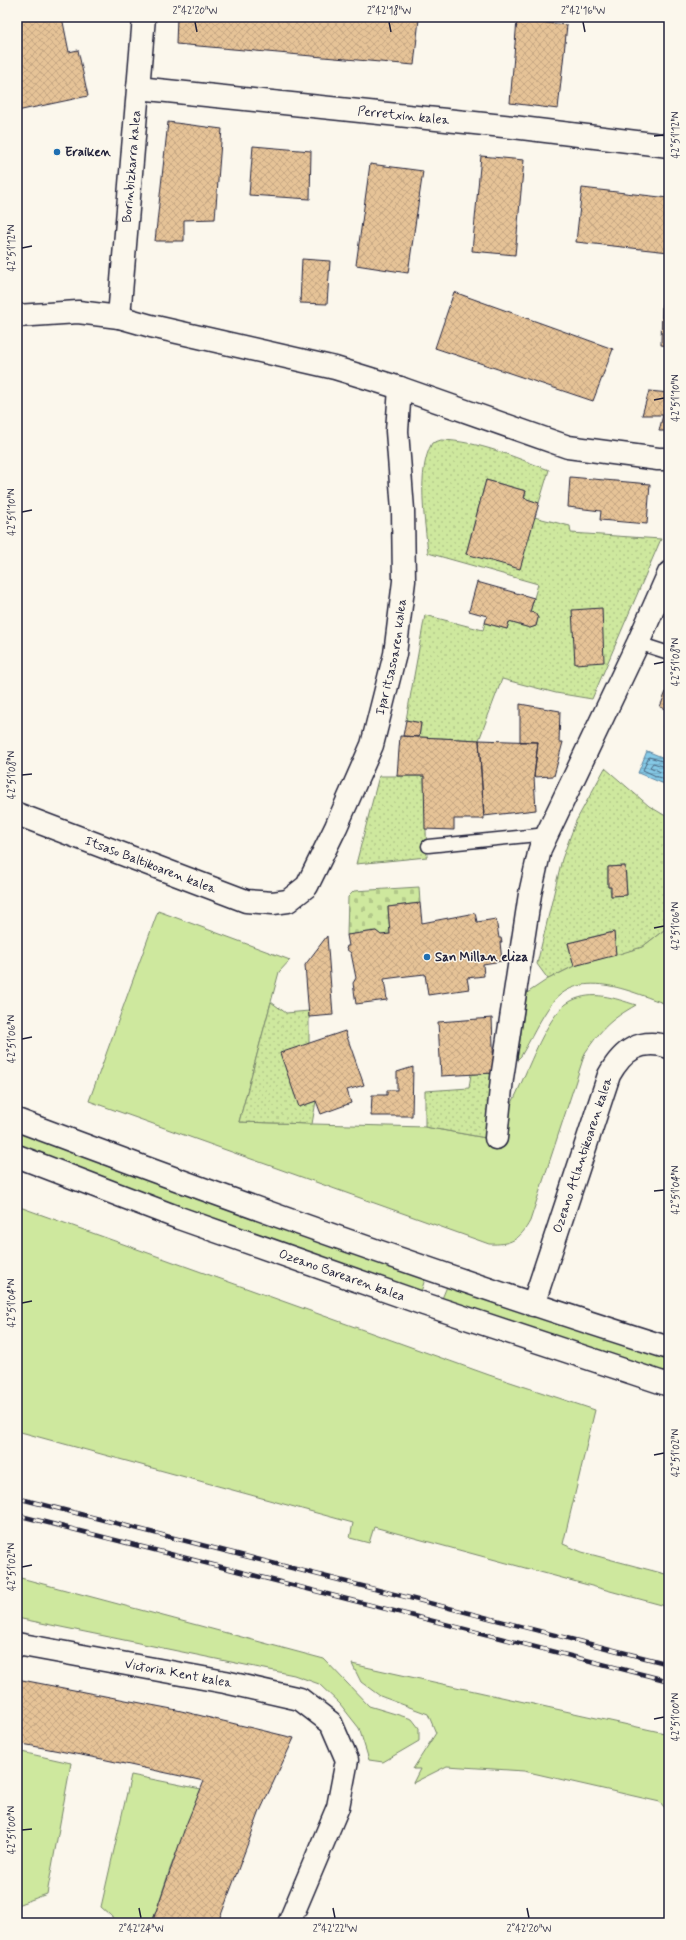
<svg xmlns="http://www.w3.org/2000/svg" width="686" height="1940" font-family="Mynerve,sans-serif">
<defs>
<pattern id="cemetery-stones" width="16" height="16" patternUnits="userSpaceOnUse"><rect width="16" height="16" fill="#cee89e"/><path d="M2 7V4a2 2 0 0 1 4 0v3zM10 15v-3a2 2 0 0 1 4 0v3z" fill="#b1c789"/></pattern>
<pattern id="garden-dots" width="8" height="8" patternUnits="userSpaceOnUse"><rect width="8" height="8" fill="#cee89e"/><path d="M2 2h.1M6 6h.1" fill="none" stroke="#b1c789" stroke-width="1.8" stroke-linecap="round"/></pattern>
<pattern id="water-rules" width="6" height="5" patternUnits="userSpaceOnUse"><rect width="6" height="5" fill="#85c9e6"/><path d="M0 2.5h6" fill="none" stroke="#73acc6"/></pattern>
<pattern id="building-cross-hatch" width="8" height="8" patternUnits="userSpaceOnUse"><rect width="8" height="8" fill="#e6c397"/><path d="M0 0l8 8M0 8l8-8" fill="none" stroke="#c5a783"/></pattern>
</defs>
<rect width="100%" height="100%" fill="#fbf7ec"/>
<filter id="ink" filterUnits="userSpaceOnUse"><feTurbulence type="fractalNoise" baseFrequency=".025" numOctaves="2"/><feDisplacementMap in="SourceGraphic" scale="8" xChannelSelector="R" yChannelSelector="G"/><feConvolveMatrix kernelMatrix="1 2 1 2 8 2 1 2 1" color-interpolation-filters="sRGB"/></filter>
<g filter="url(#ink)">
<!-- green -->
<path fill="#cee89e" stroke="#78856c" d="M158 911 290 960 279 972 239 1122 425 1127 486 1138C493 1129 502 1121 507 1112 524 1085 544 1014 571 1001 593 990 614 998 636 1005 610 1020 602 1028 585 1053L530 1221C520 1240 510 1245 489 1244L89 1101Z
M669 926V1005C633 993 582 966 552 1003 541 1017 530 1041 521 1056L517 1060 527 993 548 979 574 966 642 947Z
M17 1129 425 1279 420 1295 17 1149Z
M17 1206 489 1375 595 1410 563 1544 582 1552 669 1575V1607L374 1527 369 1543 350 1538 353 1523 17 1431Z
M448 1284 669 1356V1375L441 1301Z
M17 1577 324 1659 369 1706 412 1719 419 1728V1741L383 1762 369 1760 359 1728 340 1704 319 1684 294 1675 17 1618Z
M352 1664 669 1734V1813L660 1802 524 1771 447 1766 413 1783 420 1769H413L436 1733 428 1714 380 1696 361 1682Z
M17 1751 71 1763 47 1894 17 1905Z
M131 1775 201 1789 170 1869 152 1923H119L101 1907Z"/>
<!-- cemetery -->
<path fill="url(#cemetery-stones)" stroke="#78856c" d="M419 887 420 903 388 907 390 934 381 935 376 931 347 935 348 897 354 891Z"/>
<!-- garden -->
<path fill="url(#garden-dots)" stroke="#78856c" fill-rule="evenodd" d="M441 440C478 441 514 457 549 470L539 503 524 498 526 491 486 480 466 554 534 517 570 526 571 533 661 539 592 699 556 693 502 679 479 740 419 737 421 723 406 720 425 615 483 630 485 623 507 629 509 622 530 628 536 626 538 618 535 613 530 612 538 584 428 553C425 521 416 471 432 443Z
M605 768 649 806 669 818V926L642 947 616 955 613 932 568 943 574 966 548 979 537 964 562 859 576 821ZM625 866 627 895 611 896 610 887H608V867Z
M379 776H424L427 857 356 864Z
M271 1002 286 1013 309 1011V1044L299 1107 316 1101 312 1124 239 1122Z
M494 1073 486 1138 425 1127V1091L469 1088 471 1074Z"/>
<!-- water -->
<path fill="url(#water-rules)" stroke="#5d86a2" d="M647 751 669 760V786L638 773Z"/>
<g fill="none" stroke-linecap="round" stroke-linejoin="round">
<!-- shore -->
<path stroke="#4a657f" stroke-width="1" d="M669 763 649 757 643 770 669 782
M669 768 653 763 650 767 669 776"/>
</g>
<!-- building -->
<path fill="url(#building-cross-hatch)" stroke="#22223b" d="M17 17H62L69 52 78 50 88 96 17 111Z
M177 17H404L419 19 414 65 176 44Z
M517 20 567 25 558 109 510 103Z
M168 122 222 129 215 219 184 220V241H155Z
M253 146 311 151 310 199 249 195Z
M481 156 524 160 515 255 472 251Z
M370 164 423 171 408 273 356 265Z
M582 188 669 198V252L576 242Z
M302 259 330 261 327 304 300 303Z
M454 292 613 349 593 401 435 348Z
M662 304H669V346L661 345Z
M649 391 669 393V431H659L663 415H642Z
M570 477 650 484 647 524 600 520 601 511 568 507Z
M486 480 526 491 524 498 539 503 520 569 466 554Z
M477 582 534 598 530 612 535 613 538 618 536 626 530 628 509 622 507 629 485 623 487 616 469 611Z
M602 608 604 662 575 664 572 610Z
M669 684V710L660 707Z
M520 704 560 711 559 742H563L554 776 534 777 538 742H520Z
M669 712V729L663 727Z
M406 720 421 723 419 737 403 736Z
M400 736 479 740 484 819H454V830L425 829 424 776H397Z
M479 740 538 742 534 777 536 810 484 816Z
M625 866 627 895 611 896V887H608V867Z
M420 903 422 923 475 913 477 922 496 919 499 938H501L502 942H500L502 961 483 964 484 976 467 978 469 989 428 995 425 974 407 976 384 979 387 1000 356 1004 353 983 356 978 351 953 346 949 347 946H349L347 935 376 931 381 935 390 934 388 907Z
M614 932 616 955 574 966 568 943Z
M327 936 333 1015 309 1017 305 965Z
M492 1018 494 1073 441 1076 438 1022Z
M345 1031 364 1085 347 1090 351 1103 321 1114 316 1101 299 1107 280 1053Z
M413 1067 412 1116H371L372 1095H387V1090H397V1072Z
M17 1679 177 1710 294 1738 260 1811 218 1923H152L186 1825 204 1781 102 1759 17 1743Z"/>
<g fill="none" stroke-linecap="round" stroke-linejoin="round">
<defs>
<path id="lane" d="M638 643 669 653
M428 846 547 834"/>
<g id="street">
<path id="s1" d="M138 88 513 127 669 146"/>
<path d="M17 316 78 312 119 317 151 326 335 368 400 388 568 447 658 459H669"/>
<path id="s2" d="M119 317 144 17"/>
<path id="s3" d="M17 814 246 901 273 903 288 901 307 886 336 827 372 745 395 654 404 581 403 510 397 431 400 388"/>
<path d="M17 1120C232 1201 449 1279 669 1348"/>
<path d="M496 1138 502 1078 530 894 540 849 638 643 669 573"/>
<path id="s4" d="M17 1156 179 1218 424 1304 669 1385"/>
<path id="s5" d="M533 1305 609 1075C623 1050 640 1038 669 1047"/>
<path id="s6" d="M17 1644 225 1682 300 1699 331 1723 347 1760 338 1807 289 1923"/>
</g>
</defs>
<!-- lane casing -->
<use href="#lane" stroke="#22223b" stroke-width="15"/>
<!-- street casing -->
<use href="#street" stroke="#22223b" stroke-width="25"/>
<!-- lane -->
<use href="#lane" stroke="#fbf7ec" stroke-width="12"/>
<!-- street -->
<use href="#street" stroke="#fbf7ec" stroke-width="22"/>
<defs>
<path id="rail" d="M17 1498 669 1664
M17 1515 669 1681"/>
</defs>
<!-- rail casing -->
<use href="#rail" stroke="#22223b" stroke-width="4.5"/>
<!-- rail -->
<use href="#rail" stroke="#fbf7ec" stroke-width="3" stroke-dasharray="9" stroke-linecap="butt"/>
</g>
</g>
<!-- ticks -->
<path fill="none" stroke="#22223b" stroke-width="1.5" d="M195 22 197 32M389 22 391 32M583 22 585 32M654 136 664 135M22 248 32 246M654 400 664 398M22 512 32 510M654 664 664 662M22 775 32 774M654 928 664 926M22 1039 32 1037M654 1191 664 1190M22 1303 32 1301M654 1455 664 1453M22 1567 32 1565M654 1719 664 1717M22 1830 32 1829M139 1908 141 1918M333 1908 335 1918M527 1908 529 1918"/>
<!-- markers -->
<g fill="#1f6fb2" stroke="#fbf7ec" stroke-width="1.5">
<circle cx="57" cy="152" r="4"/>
<circle cx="427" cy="957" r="4"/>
</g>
<g text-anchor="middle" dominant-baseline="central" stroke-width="3" stroke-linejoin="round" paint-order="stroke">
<!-- street labels -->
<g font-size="13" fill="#22223b" stroke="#fbf7ec">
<text stroke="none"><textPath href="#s1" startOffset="267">Perretxin kalea</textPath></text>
<text stroke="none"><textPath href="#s2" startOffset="151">Borinbizkarra kalea</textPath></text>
<text stroke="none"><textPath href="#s3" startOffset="557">Ipar itsasoaren kalea</textPath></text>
<text stroke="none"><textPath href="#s3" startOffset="143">Itsaso Baltikoaren kalea</textPath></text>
<text stroke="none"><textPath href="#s5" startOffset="158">Ozeano Atlantikoaren kalea</textPath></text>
<text stroke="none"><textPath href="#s4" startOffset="346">Ozeano Barearen kalea</textPath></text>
<text stroke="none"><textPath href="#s6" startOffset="164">Victoria Kent kalea</textPath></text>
</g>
<!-- poi labels -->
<g font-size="13" font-weight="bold" fill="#22223b" stroke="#fbf7ec" text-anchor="start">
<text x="65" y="152">Eraiken</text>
<text x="435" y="957">San Millan eliza</text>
</g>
</g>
<!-- margin -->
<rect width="686" height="1940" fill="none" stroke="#fbf7ec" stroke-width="44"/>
<rect x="22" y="22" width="642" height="1896" fill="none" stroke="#22223b" stroke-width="1.5"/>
<g font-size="10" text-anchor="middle" fill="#22223b">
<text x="195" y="14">2°42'20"W</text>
<text x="389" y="14">2°42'18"W</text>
<text x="583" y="14">2°42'16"W</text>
<text transform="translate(675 135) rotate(-90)" y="4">42°51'12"N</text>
<text transform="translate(11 248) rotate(-90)" y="4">42°51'12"N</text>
<text transform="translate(675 398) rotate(-90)" y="4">42°51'10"N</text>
<text transform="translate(11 512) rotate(-90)" y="4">42°51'10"N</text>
<text transform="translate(675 662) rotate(-90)" y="4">42°51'08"N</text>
<text transform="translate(11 775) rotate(-90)" y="4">42°51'08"N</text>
<text transform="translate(675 926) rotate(-90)" y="4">42°51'06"N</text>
<text transform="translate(11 1039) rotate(-90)" y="4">42°51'06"N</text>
<text transform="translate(675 1190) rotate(-90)" y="4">42°51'04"N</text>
<text transform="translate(11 1303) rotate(-90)" y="4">42°51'04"N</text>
<text transform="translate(675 1453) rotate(-90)" y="4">42°51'02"N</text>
<text transform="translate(11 1567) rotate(-90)" y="4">42°51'02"N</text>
<text transform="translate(675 1717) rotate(-90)" y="4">42°51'00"N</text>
<text transform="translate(11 1830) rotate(-90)" y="4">42°51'00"N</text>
<text x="141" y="1932">2°42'24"W</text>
<text x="335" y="1932">2°42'22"W</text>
<text x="529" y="1932">2°42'20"W</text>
</g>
</svg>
